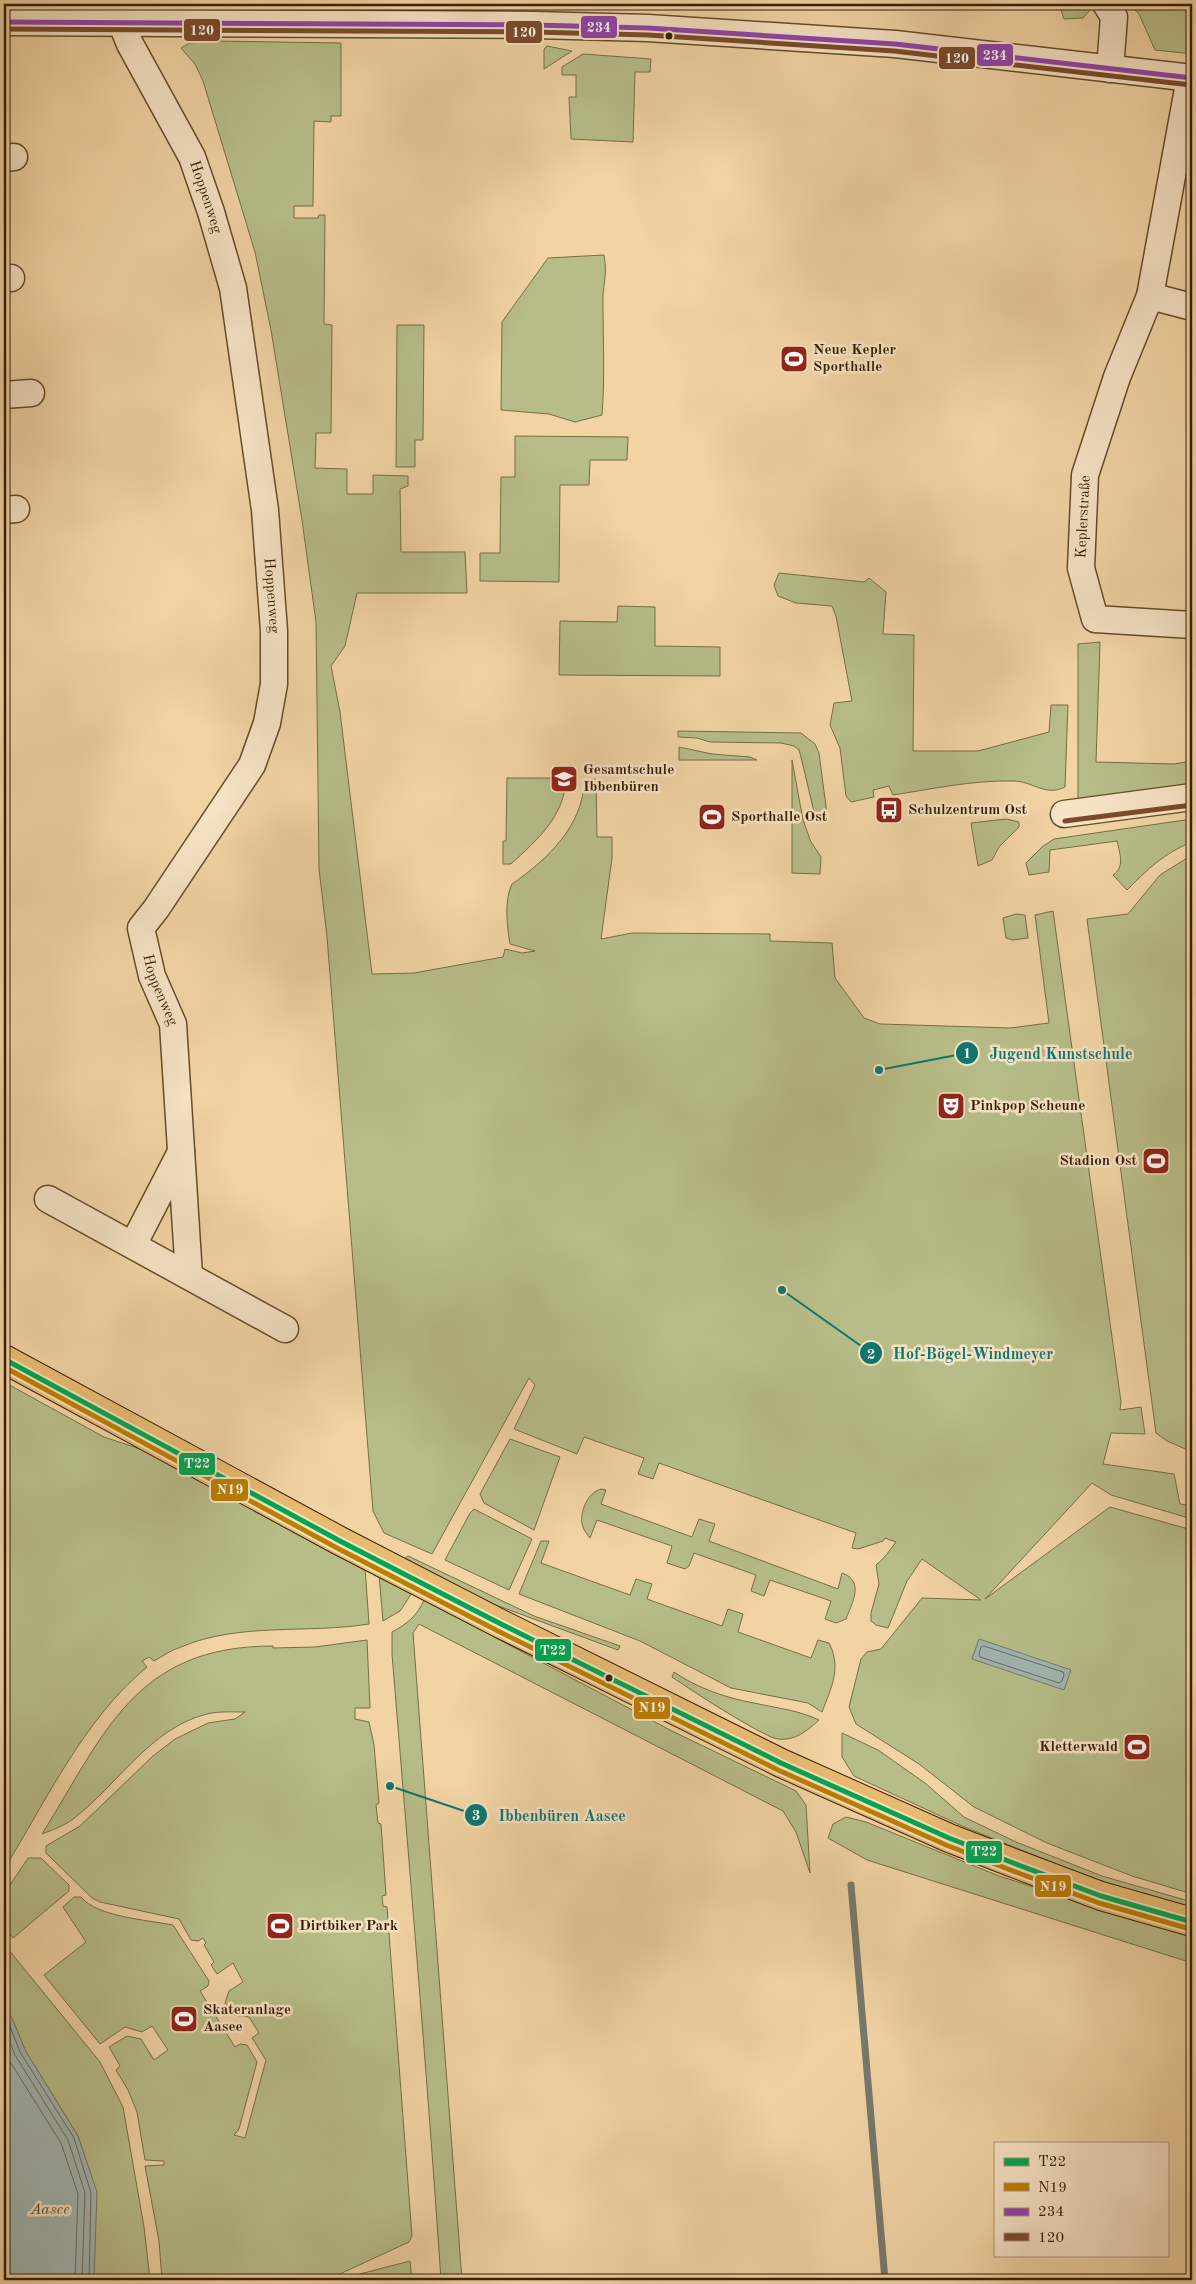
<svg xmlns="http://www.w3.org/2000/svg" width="1196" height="2284" font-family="'Old Standard TT',serif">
<rect width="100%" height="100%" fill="#f1d3a4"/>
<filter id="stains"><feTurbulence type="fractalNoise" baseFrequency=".004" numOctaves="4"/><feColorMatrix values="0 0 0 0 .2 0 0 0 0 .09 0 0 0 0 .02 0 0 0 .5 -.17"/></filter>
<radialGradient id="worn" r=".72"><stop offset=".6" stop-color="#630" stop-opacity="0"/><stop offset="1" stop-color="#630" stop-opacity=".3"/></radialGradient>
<!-- green -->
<path fill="#b7bd88" stroke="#776e44" d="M1059 4H1091V5L1089 11 1083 18 1064 19Z
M1129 4H1192V54L1155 50 1139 14Z
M216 41 341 43V116H331V122L314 121 313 206H294V218H318L319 215H325L324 324 332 325 331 433H316L315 468 347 469V494H373V475L408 476V486L400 489 401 552H465L467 593H357L345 646 331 666 340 712 372 974 414 973 503 957 505 949 522 953 535 951 510 944C507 926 504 900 512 884 547 860 584 825 584 780L596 779 597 837H612V858L601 939 632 933 770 934V941L832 943 835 978 864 1018 880 1024 1010 1028 1049 1023 1035 915 1053 911 1121 1402 1120 1410 1141 1407 1145 1434 1111 1433 1103 1464 1174 1474 1180 1504 1192 1506V1519L1111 1495 1092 1483 985 1599 1110 1507 1192 1530V1894L1132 1876 1047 1843 974 1807 919 1764 856 1724 849 1707 861 1659 867 1652 881 1649 922 1598 981 1600 922 1559 907 1581 888 1628 876 1625 871 1621V1613L879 1584 876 1565C884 1559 890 1550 896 1542L885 1538 883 1541 858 1549 852 1548 856 1533 659 1463 653 1479 638 1474 644 1458 584 1437 577 1454 514 1429 535 1385 529 1378 432 1554 384 1533 373 1511 327 937 319 869 316 622 302 520 271 330 255 252 203 81 195 64 181 48 190 43Z
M547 46 572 51 544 69V49Z
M583 54 651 59 650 72H635L633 142 571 139 569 97H576V75H562V67Z
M604 255C608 277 602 285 603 305 603 342 605 378 602 415L575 422 549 414 501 410 502 322 548 258Z
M397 325H424L423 440H415V467H396Z
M515 436 628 437 627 460H590L589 485H560L559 582 480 581V553H500L501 477H515Z
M779 573 864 582 869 578 886 592 883 634 914 635 913 751H978L1049 732 1051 705H1068L1065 787C1045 797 1033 781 1013 781 973 780 932 789 893 795L889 786 873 790 874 797 851 802 846 796 840 748 830 725 834 703 852 701 836 616 832 606 796 603 778 596 774 585Z
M618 606 655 607V646L720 647V676L559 675 560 621 617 622Z
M1100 642 1096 762 1174 764 1192 761V787L1078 802V644Z
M678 731 801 733 815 744 819 753 828 822 824 823 815 816 801 757 799 750 794 746 781 743 710 742 697 738 678 737Z
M679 747 712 754 750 757 757 760H679Z
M792 760 803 820 811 842 821 857 820 874 792 873Z
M507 778H566C565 816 537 840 511 864H503V841H506Z
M1006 819 1019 822V827L999 847 992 860 978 866 971 823Z
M1192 819V842C1164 853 1148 869 1127 890L1113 875C1125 867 1120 854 1117 841L1050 850 1049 872 1029 875 1026 863 1042 847 1054 839Z
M1192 855V1452L1167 1441 1156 1433 1087 919 1128 914 1160 875Z
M1016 914 1025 915 1028 938 1013 940 1006 938 1003 918Z
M4 1382 104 1437 146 1451 365 1567 369 1624C307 1634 240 1622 181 1647 171 1650 163 1656 154 1661L149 1657 142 1661 147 1667C83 1720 47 1800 4 1869Z
M510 1439 560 1457 534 1530 484 1503 480 1494Z
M602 1489 606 1490 601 1504 692 1537 699 1519 715 1524 709 1541 838 1589 842 1573C865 1581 852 1603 846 1619L836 1623 825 1619 831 1601 770 1580 764 1596 751 1591 756 1575 694 1553 689 1566 685 1569 667 1563 672 1546 597 1520 590 1538C588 1535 584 1531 583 1527 578 1514 588 1491 602 1489Z
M474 1509 532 1539 509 1590 445 1560 470 1513Z
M541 1541H549L541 1563 630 1595 636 1579 652 1584 647 1599 722 1626 728 1609 743 1614 738 1632 811 1658 818 1640 829 1643C842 1668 831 1688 822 1712L808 1703 731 1688 640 1641 519 1594Z
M408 1556 534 1616 620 1646 618 1650 493 1604 404 1559Z
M379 1575 412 1593 400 1611 383 1621Z
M424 1600 672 1731 796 1791 806 1805 810 1873 796 1832 783 1811 419 1624 413 1633 462 2280H441C427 2071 409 1863 392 1654V1632C407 1624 417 1616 424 1600Z
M367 1640 370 1708H355V1719L369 1722 374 1745 379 1803 376 1805 378 1823 381 1824 386 1895 382 1896 383 1906 387 1907 412 2236 409 2242 344 2272 330 2280H162L159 2241 145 2166 164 2165V2161L145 2160 137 2112 128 2090 116 2070 120 2066 109 2047 127 2036 141 2039 154 2060 168 2050 152 2026 142 2032 125 2027 100 2044 44 1975 86 1942 63 1907 74 1897H81C97 1917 148 1920 173 1925L209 1981 208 1986 200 1991 235 2047 240 2044 247 2045 257 2062 239 2129 234 2135 245 2138 266 2060 252 2038 259 2033 249 2017 233 2015 225 2003 229 1991 243 1982 233 1963 217 1974 211 1965 214 1962 204 1945 206 1943 203 1938 198 1941 191 1940 179 1919 100 1902 92 1898 46 1853V1846L80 1826 153 1756 175 1739 208 1723 235 1719 245 1712C233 1712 219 1711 207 1714 150 1728 117 1786 73 1819 64 1826 52 1830 42 1834 105 1733 135 1646 273 1646V1648L315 1647Z
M674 1672C697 1688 726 1698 754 1703 776 1708 798 1710 819 1720 807 1731 795 1741 778 1739 771 1738 764 1733 757 1730 728 1714 700 1696 672 1677Z
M842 1733 878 1750 925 1783 964 1817 1016 1842 1102 1876 1192 1902V1909L1126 1891 1076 1872 962 1826 854 1776 842 1757Z
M846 1817 866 1822 999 1876 1192 1937V1963L867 1860 828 1838 833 1824Z
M28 1858H41L69 1885V1891L13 1938 4 1926V1894Z
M4 1944 100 2062 123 2107 144 2227 150 2280H94L96 2192 78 2136 25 2050 12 2018 4 2009Z
M410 2261 412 2280H346L356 2275Z"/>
<!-- water -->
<path fill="#a0b5b2" stroke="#76796b" d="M979 1639 1071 1670 1064 1690 972 1659Z
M4 2009 12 2018 25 2050 78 2136 97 2192 94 2280H4Z"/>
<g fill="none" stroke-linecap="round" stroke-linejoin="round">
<!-- shore -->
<path stroke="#6c6a59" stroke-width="1" d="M984 1646 1063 1672 1064 1675 1062 1681 1059 1683 980 1657 979 1654 981 1647Z
M4 2016 8 2021 20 2052 74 2138 91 2193 89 2280
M4 2027 15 2055 68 2140 85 2193 82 2280
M4 2048 9 2060 61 2143 78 2194 75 2280"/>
<!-- stream -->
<path stroke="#76796b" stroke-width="7" d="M851 1885 885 2280"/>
<defs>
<g id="minor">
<path d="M1106 4 1114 17 1110 69"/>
<path d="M4 22 534 25 648 28 895 44 1192 78"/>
<path id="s1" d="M121 22 130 44 192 157 211 212 233 288 265 510 274 631V684L267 723 252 765 156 909 141 928 152 976 173 1024 189 1276"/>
<path d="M1190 78 1150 296 1117 377 1085 475 1081 568 1095 619 1192 625"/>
<path d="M4 158 14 157"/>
<path d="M4 278H11"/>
<path d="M1150 296 1192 307"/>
<path d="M4 395 31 393"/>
<path d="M4 510 16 509"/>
<path d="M1064 814 1192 797"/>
<path d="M48 1199 285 1329"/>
<path d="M133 1245 181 1152"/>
</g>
<path id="major" d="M4 1359 340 1541 499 1623 781 1763 949 1838 1016 1864 1101 1896 1192 1922"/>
</defs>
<!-- minor casing -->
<use href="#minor" stroke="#664c29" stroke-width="29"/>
<!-- major casing -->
<use href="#major" stroke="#371f00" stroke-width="30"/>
<!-- minor -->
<use href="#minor" stroke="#f6e2c4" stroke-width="26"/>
<!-- major -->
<use href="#major" stroke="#e8ba72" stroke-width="28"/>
<defs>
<path id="bus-1" d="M4 1359 340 1541 499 1623 781 1763 949 1838 1016 1864 1101 1896 1192 1922"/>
<path id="bus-2" d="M4 1367 337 1548 496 1630 778 1770 946 1845 1013 1871 1099 1903 1190 1929"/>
<path id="bus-3" d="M4 22 534 25 648 28 895 44 1192 78"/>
<path id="bus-4" d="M4 29 534 32 648 35 894 51 1191 85
M1065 821 1192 805"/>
</defs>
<!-- bus-1 casing -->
<use href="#bus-1" stroke="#f6e2c4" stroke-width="9"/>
<!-- bus-2 casing -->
<use href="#bus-2" stroke="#f6e2c4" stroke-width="9"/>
<!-- bus-3 casing -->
<use href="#bus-3" stroke="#f6e2c4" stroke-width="9"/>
<!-- bus-4 casing -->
<use href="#bus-4" stroke="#f6e2c4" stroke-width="9"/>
<!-- bus-1 -->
<use href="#bus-1" stroke="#00a651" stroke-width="5"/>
<!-- bus-2 -->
<use href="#bus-2" stroke="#bd7e00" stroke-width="5"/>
<!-- bus-3 -->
<use href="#bus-3" stroke="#8e44ad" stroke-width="5"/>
<!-- bus-4 -->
<use href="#bus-4" stroke="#7a4b2a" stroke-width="5"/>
</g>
<!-- icons -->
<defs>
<symbol id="stadium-square" viewBox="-11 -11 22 22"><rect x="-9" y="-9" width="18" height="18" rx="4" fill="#8f2418" stroke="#f6e2c4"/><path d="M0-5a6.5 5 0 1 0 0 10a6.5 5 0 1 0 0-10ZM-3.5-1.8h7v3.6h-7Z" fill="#fff"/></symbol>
<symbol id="school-square" viewBox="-11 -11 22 22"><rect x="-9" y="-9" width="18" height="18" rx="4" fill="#8f2418" stroke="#f6e2c4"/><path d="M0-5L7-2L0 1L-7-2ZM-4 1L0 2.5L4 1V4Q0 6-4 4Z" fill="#fff"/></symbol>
<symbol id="bus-square" viewBox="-11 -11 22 22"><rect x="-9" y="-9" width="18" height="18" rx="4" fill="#8f2418" stroke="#f6e2c4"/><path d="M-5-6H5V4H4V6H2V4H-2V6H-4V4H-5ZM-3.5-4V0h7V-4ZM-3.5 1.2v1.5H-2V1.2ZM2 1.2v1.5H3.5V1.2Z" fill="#fff"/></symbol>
<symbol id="theatre-square" viewBox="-11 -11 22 22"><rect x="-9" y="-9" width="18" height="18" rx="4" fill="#8f2418" stroke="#f6e2c4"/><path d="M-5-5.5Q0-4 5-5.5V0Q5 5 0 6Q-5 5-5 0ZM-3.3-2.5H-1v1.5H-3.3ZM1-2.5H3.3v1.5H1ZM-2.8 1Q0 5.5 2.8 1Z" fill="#fff"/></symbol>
</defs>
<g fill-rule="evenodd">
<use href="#stadium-square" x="778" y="343" width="32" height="32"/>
<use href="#school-square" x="548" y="763" width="32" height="32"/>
<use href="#bus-square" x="873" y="794" width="32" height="32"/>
<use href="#stadium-square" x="696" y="801" width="32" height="32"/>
<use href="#theatre-square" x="935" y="1090" width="32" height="32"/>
<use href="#stadium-square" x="1140" y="1145" width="32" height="32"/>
<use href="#stadium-square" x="1121" y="1731" width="32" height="32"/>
<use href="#stadium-square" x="264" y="1910" width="32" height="32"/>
<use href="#stadium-square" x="168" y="2003" width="32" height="32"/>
</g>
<!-- markers -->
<g fill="#371f00" stroke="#f6e2c4" stroke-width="2">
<circle cx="669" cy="36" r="4.5"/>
<circle cx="609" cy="1678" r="4.5"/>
</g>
<g text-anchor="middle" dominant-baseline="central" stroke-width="5" stroke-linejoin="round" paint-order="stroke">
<!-- street labels -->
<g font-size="15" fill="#371f00" stroke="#f6e2c4">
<text stroke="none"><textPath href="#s1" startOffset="195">Hoppenweg</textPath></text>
<text transform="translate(1084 517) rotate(-87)">Keplerstraße</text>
<text stroke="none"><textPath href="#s1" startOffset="600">Hoppenweg</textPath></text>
<text stroke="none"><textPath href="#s1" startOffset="1035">Hoppenweg</textPath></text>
</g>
<!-- poi labels -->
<g font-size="15" font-weight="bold" fill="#371f00" stroke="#f6e2c4" text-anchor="start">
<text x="813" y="350">Neue Kepler<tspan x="813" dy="17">Sporthalle</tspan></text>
<text x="583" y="770">Gesamtschule<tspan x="583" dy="17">Ibbenbüren</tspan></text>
<text x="908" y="810">Schulzentrum Ost</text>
<text x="731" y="817">Sporthalle Ost</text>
<text x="970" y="1106">Pinkpop Scheune</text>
<text x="1137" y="1161" text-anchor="end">Stadion Ost</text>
<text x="1118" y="1747" text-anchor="end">Kletterwald</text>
<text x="299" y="1926">Dirtbiker Park</text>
<text x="203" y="2010">Skateranlage<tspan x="203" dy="17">Aasee</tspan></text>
</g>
<!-- water labels -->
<g font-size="16" font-style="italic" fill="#564c35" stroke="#f6e2c4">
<text x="50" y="2210">Aasee</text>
</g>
</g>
<!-- callouts -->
<path fill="none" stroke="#0f766e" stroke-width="2" d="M879 1070L967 1053M782 1290L871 1353M390 1786L476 1815"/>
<g fill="#0f766e" stroke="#f6e2c4" stroke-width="2">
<circle cx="879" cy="1070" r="5"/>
<circle cx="782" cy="1290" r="5"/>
<circle cx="390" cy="1786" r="5"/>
<circle cx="967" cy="1053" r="12"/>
<circle cx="871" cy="1353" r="12"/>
<circle cx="476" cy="1815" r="12"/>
</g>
<g font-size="15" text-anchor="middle" font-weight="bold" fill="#fff">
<text x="967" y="1058">1</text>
<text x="871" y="1359">2</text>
<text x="476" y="1820">3</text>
</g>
<g font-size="16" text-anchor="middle" font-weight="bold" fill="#0f766e" stroke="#f6e2c4" stroke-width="5" stroke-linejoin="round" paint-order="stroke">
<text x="1061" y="1059">Jugend Kunstschule</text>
<text x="973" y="1359">Hof-Bögel-Windmeyer</text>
<text x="562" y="1821">Ibbenbüren Aasee</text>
</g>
<g stroke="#f6e2c4" stroke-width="2">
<rect x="580" y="15" width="38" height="24" rx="5" fill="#8e44ad"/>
<rect x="183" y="18" width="38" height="24" rx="5" fill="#7a4b2a"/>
<rect x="505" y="20" width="38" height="24" rx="5" fill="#7a4b2a"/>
<rect x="976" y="43" width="38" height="24" rx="5" fill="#8e44ad"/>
<rect x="938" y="46" width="38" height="24" rx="5" fill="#7a4b2a"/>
<rect x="178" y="1452" width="38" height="24" rx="5" fill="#00a651"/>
<rect x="210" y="1478" width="39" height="24" rx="5" fill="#bd7e00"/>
<rect x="534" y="1638" width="38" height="24" rx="5" fill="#00a651"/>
<rect x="633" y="1696" width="38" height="24" rx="5" fill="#bd7e00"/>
<rect x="965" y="1840" width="38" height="24" rx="5" fill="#00a651"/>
<rect x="1034" y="1874" width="38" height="24" rx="5" fill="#bd7e00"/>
</g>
<g font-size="14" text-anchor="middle" font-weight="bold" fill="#fff">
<text x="599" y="32">234</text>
<text x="202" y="35">120</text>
<text x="524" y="37">120</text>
<text x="995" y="60">234</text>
<text x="957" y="63">120</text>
<text x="197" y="1468">T22</text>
<text x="230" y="1494">N19</text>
<text x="553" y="1655">T22</text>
<text x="652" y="1712">N19</text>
<text x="984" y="1856">T22</text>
<text x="1053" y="1891">N19</text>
</g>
<!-- margin -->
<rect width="1196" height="2284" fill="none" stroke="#f1d3a4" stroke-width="20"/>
<rect x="5" y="5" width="1186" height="2274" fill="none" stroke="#371f00" stroke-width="2.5"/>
<rect x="10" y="10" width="1176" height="2264" fill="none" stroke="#371f00"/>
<!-- legend -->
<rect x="994" y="2142" width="175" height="115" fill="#f6e2c4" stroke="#aa9476"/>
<rect x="1004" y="2158" width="25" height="8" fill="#00a651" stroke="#aa9476"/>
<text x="1038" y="2166" font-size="15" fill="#371f00">T22</text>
<rect x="1004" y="2183" width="25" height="8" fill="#bd7e00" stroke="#aa9476"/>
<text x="1038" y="2192" font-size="15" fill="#371f00">N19</text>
<rect x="1004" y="2208" width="25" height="8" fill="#8e44ad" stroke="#aa9476"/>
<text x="1038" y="2216" font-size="15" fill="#371f00">234</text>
<rect x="1004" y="2233" width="25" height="8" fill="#7a4b2a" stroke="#aa9476"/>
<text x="1038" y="2242" font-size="15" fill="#371f00">120</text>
<rect width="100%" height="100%" filter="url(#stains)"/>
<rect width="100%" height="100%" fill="url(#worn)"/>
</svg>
